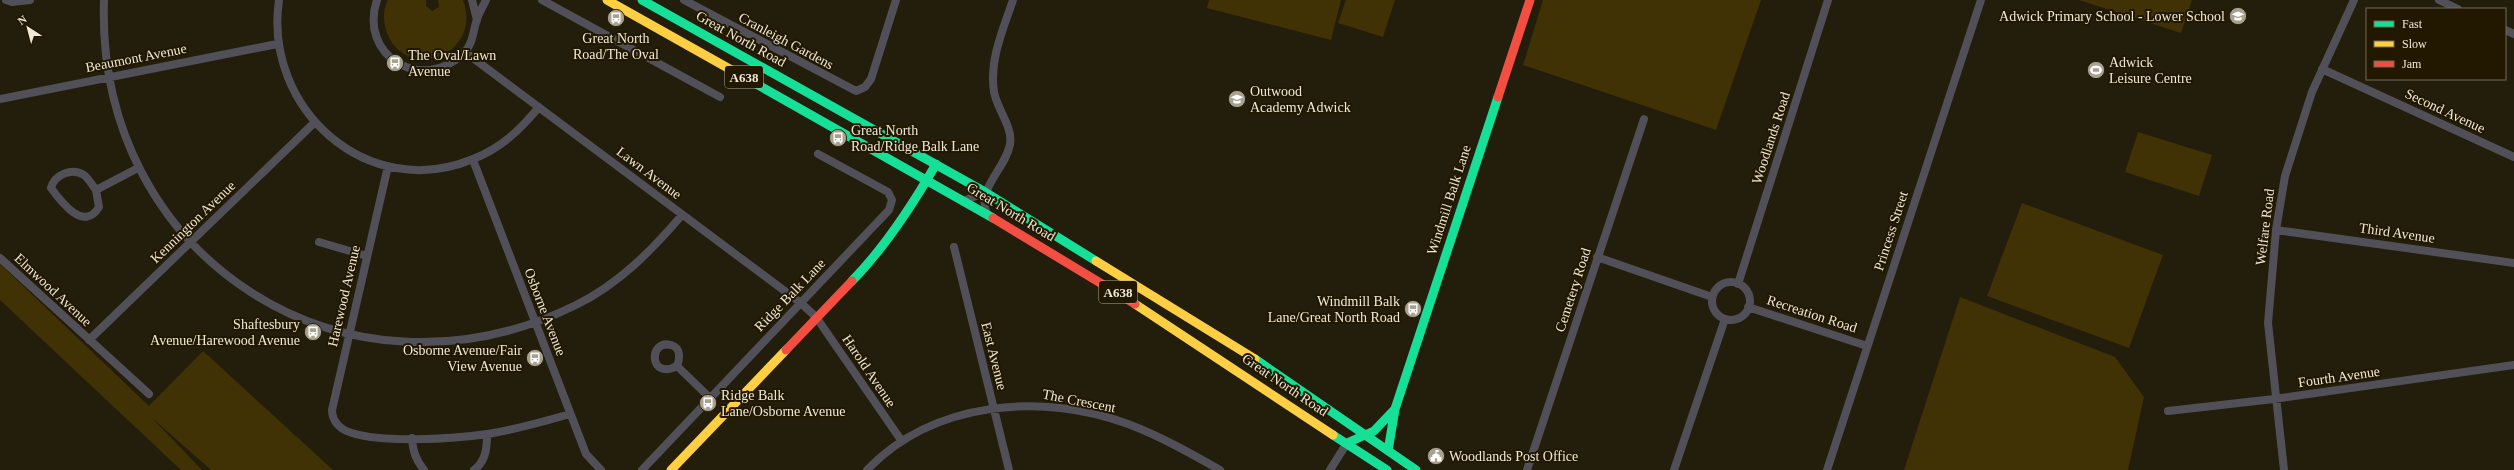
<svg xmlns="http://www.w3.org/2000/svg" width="2514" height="470" font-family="Georgia,serif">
<rect width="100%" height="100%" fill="#231d0c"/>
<!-- green -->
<path fill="#403205" d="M388 0H426V6L432 11 439 7 438 0H463C484 56 403 84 386 30 383 20 383 9 388 0Z
M1209 0H1341L1331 40 1207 8Z
M1346 0H1395L1383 37 1338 23Z
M1543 0H1761L1716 130 1523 65Z
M2079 0H2192L2181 33Z
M2138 132 2212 155 2199 196 2125 172Z
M2022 203 2163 255 2129 348 1987 296Z
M0 264 149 406 203 351 333 470H211L151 417 202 470H181L0 300Z
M1960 297 2115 357 2144 397 2128 470H1904Z"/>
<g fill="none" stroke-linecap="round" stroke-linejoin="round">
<!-- street -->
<path stroke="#515058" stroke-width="8" d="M6 0 12 2 30 0
M104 0C95 257 345 419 576 305 619 284 652 250 682 215
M279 0C263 109 368 203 473 159 501 148 520 130 539 107
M377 0C358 56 422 94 464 53 473 44 473 31 477 19 479 13 483 6 486 0
M472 0 477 20
M542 0 720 97
M684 0 856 91 865 87 871 79 896 0
M2439 0 2458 9
M2505 30 2514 34
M465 52 802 304 816 317 901 440
M2322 69 2514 157
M0 99 277 44
M473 160 586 454 601 470
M388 166 332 410C332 422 341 430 352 433 383 443 454 439 487 434 515 430 542 422 570 414
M96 190C92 185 89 179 84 175 72 167 54 175 51 188 62 203 84 232 99 207L96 190 138 168
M964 201 985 192
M987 214C976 188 1006 169 1010 144 1013 127 997 109 994 92 989 60 1003 30 1013 0
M2276 230 2514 263
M319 242 367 256
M954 247 1009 470
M1597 257 1712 297
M0 258 149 394
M1712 301a19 19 0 1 1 38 0a19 19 0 1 1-38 0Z
M1738 284 1828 0
M1748 307 1867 346
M89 340 314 123
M677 366C680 358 681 348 671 345 648 339 649 381 677 366L709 397
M2168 411 2274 399 2514 365
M412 438C413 452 416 460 424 470
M474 470C486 461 487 448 487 434
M642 470 889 210 892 200 888 192 818 154
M867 470C933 401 1042 392 1128 424 1160 436 1190 453 1220 470
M1330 470 1347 443
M1527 470 1644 119
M1674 470 1725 319
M1827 470 1981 0
M2284 470 2268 323 2276 230 2285 176 2312 92 2354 0"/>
<!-- fast -->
<path stroke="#16e098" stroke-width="9" d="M642 0 985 192 1096 261
M735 72 993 218
M852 281C886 246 912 206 936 164
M1255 359 1416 470
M1333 435 1387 470
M1347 443 1374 431 1394 410
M1388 451 1395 409 1498 97"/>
<!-- slow -->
<path stroke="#ffcf43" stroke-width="9" d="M607 0 735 72
M1096 261 1255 359
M1135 304 1333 435
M671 470 786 350"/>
<!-- jam -->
<path stroke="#f24e42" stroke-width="9" d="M1498 97 1530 0
M993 218 1135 304
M786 350 852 281"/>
</g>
<!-- icons -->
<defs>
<symbol id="school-disc" viewBox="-11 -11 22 22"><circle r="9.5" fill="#a8a190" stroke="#221800"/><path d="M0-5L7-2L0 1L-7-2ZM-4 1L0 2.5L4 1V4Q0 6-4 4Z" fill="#fff"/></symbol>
<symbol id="bus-disc" viewBox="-11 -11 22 22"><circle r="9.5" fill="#a8a190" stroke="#221800"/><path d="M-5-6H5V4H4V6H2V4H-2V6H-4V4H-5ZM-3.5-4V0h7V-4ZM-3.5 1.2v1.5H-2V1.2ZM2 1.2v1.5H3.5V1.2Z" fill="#fff"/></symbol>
<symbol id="stadium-disc" viewBox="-11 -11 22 22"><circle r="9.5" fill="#a8a190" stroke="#221800"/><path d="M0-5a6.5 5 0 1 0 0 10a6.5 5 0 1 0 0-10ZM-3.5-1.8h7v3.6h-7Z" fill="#fff"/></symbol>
<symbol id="civic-disc" viewBox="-11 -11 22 22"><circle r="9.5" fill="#a8a190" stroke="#221800"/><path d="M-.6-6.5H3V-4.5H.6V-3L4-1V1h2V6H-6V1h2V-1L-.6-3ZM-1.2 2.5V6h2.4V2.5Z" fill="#fff"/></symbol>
</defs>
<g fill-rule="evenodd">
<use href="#school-disc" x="2228" y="6" width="20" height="20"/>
<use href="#bus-disc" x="606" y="8" width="20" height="20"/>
<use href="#bus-disc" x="385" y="53" width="20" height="20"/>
<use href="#stadium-disc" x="2086" y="60" width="20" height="20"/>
<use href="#school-disc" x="1227" y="89" width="20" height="20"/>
<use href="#bus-disc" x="828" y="128" width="20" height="20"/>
<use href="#bus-disc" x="1403" y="299" width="20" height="20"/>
<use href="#bus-disc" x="303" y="322" width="20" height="20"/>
<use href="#bus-disc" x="525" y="348" width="20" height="20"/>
<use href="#bus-disc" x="698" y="393" width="20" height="20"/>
<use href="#civic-disc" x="1426" y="446" width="20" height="20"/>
</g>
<g text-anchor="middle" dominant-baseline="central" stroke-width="4" stroke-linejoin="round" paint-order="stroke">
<!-- shield labels -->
<g fill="#221800" stroke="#b2aa96" stroke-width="1">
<rect x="725" y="66" width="38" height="22" rx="3"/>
<rect x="1099" y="281" width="38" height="22" rx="3"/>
</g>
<g font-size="13" font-weight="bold" fill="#efe8d7">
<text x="744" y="77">A638</text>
<text x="1118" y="292">A638</text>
</g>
<!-- poi labels -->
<g font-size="14" fill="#efe8d7" stroke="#221800" text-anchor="start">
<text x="2225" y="16" text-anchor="end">Adwick Primary School - Lower School</text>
<text x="616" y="38" text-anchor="middle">Great North<tspan x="616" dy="16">Road/The Oval</tspan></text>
<text x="408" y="55">The Oval/Lawn<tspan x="408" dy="16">Avenue</tspan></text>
<text x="2109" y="62">Adwick<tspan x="2109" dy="16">Leisure Centre</tspan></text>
<text x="1250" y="91">Outwood<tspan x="1250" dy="16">Academy Adwick</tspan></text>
<text x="851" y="130">Great North<tspan x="851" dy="16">Road/Ridge Balk Lane</tspan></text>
<text x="1400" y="301" text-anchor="end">Windmill Balk<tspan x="1400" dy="16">Lane/Great North Road</tspan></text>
<text x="300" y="324" text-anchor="end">Shaftesbury<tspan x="300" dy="16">Avenue/Harewood Avenue</tspan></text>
<text x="522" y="350" text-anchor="end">Osborne Avenue/Fair<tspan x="522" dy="16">View Avenue</tspan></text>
<text x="721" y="395">Ridge Balk<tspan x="721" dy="16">Lane/Osborne Avenue</tspan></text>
<text x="1449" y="456">Woodlands Post Office</text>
</g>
<!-- street labels -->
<g font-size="14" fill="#efe8d7" stroke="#221800">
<text transform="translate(741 39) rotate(29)">Great North Road</text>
<text transform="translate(786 41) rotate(28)">Cranleigh Gardens</text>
<text transform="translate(136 58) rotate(-11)">Beaumont Avenue</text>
<text transform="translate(2445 111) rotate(25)">Second Avenue</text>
<text transform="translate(1771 138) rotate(-72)">Woodlands Road</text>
<text transform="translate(649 173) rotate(37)">Lawn Avenue</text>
<text transform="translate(1449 200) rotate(-72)">Windmill Balk Lane</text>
<text transform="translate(1011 212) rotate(31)">Great North Road</text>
<text transform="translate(193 222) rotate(-44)">Kennington Avenue</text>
<text transform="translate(2265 227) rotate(-83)">Welfare Road</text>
<text transform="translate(1891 231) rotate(-72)">Princess Street</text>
<text transform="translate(2397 233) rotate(8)">Third Avenue</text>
<text transform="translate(53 290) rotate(43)">Elmwood Avenue</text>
<text transform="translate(1573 290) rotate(-72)">Cemetery Road</text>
<text transform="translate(790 295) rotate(-46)">Ridge Balk Lane</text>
<text transform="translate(344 296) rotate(-77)">Harewood Avenue</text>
<text transform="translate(545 312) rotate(69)">Osborne Avenue</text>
<text transform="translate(1812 314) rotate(18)">Recreation Road</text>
<text transform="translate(994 356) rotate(76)">East Avenue</text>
<text transform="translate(869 371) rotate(56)">Harold Avenue</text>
<text transform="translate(2339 377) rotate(-8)">Fourth Avenue</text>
<text transform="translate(1285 385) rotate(34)">Great North Road</text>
<text transform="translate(1079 401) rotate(11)">The Crescent</text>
</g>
</g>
<!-- legend -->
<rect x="2366" y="8" width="140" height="72" fill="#221800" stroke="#746b56"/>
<rect x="2374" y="21" width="20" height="6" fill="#16e098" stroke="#746b56"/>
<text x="2402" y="28" font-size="12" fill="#efe8d7">Fast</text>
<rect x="2374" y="41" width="20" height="6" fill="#ffcf43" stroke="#746b56"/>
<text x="2402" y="48" font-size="12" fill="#efe8d7">Slow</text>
<rect x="2374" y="61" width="20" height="6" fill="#f24e42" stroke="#746b56"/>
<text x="2402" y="68" font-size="12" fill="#efe8d7">Jam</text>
<!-- north arrow -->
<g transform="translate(28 28) rotate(324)" stroke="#221800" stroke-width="3" paint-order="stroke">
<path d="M0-3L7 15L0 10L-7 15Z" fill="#efe8d7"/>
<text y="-6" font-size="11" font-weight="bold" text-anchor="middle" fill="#efe8d7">N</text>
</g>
</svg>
